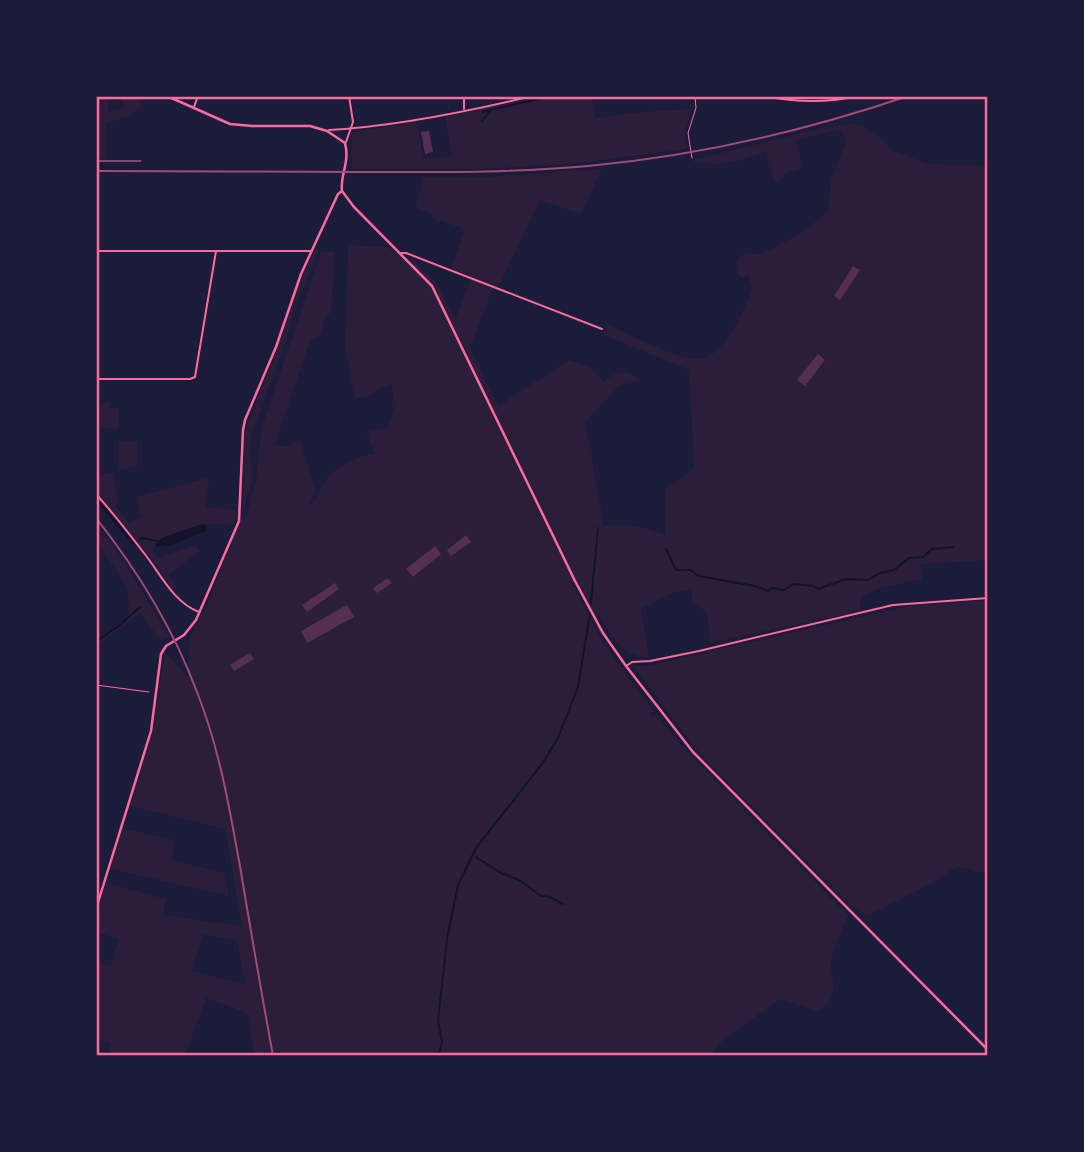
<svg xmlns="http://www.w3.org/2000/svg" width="1084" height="1152" font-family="Inter,sans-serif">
<rect width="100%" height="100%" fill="#1b1b3a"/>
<!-- green -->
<path fill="#2a1e3b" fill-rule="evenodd" d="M96 96H107L109 112 124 108 120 96H141L140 108 128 117 106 123V159H96Z
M545 96H591L596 118 631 113 691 109 684 135 687 149 580 163 485 169H351C354 157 349 145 353 134L357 132 416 121 424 159 452 156 445 117Z
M853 124 863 126 882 139 893 151 929 164 988 166V560L920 564 922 579 881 588 861 597 860 611 710 643 707 613 692 601 691 589 672 593 641 609 649 658C617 653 614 638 597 613L603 641 574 582 572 583 602 642 653 710 650 713 653 717 657 715 682 746 848 915C843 928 835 943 832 957 827 977 845 995 818 1011L781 999 725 1038 709 1056H255L247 1013 206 998 185 1056H108L111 1043 96 1038V962L111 966 119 939 96 932V920L106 883 166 899 163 915 242 926 225 829 129 806 153 729 165 652 188 678 189 639 209 601 236 527 243 517 247 515 256 481 261 430 321 252H335L331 312 325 319 320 336 310 341 275 444 288 447 300 439 315 489 309 506C319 499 321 486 328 477 338 466 360 455 375 454L366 431 388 427 394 410 392 385 389 384 368 396 355 399 345 347 348 248 345 245 388 247 404 260H414L438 284 455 319 472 277 451 268 465 229 431 218 432 214 415 208 424 177H490L602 169 581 214 540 200 501 282 492 290 470 347 498 406 569 360 588 366 604 381C622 368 624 371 642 380L619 386 585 422 604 526C627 524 644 525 665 535V489L694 469 689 370 602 334 608 324C627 333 679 361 699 359 706 359 714 354 718 349 735 333 744 308 753 288L748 276 743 278 738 275C734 266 737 257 746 253 750 253 754 255 758 254 775 251 814 224 828 212L831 180 846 141 842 129 796 140 803 168 787 173 781 180 774 182 766 151 739 161 713 164 694 162 693 160 826 127ZM203 934 237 941 245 984 192 971Z
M315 249H319L303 290 299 295 283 349 252 433 250 456 253 476 242 514 245 431 278 347 303 274Z
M101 403H110V408H119V429L101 428Z
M119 441H137V466L119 470Z
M112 472 118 498 116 507 128 522 142 518 136 497 207 478 209 484 205 507 237 510 236 519 232 526C222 521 213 526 202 524L162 538 152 550 159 558 191 546 197 547 200 551 169 574 176 586 172 589 148 554 96 491V476Z
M96 524 118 552 170 637 161 641 140 613 96 646V641L129 616 128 588 96 540Z
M988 601V870L976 873 970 869 956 867 932 883 867 916 849 904 709 763 694 747 633 666H647L908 606Z
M122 828 174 840 172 860 224 873 229 896 110 869Z"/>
<!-- water -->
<path fill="#12122b" d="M202 524 207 526V531C190 535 175 548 156 546V544L162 538Z"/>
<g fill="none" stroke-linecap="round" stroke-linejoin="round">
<!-- stream -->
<path stroke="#12122b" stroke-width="2" d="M482 112 550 96
M482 121 490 111
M96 499 134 544
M140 540 142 538 158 541
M666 549 676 570H690L699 576 755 586 768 591 772 588 784 590 794 584 813 586 818 589 846 579 868 580 880 573 894 570 909 558 923 557 932 549 953 547
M591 603 598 528
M96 642 120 625 140 607
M476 857 501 873 519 880 541 896 550 897 563 904
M438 1056 442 1042 438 1020 447 939 458 885 476 848 542 764 558 738 578 687 590 614"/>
</g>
<!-- building -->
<path fill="#542f53" d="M429 131 433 152 425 154 421 132Z
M853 266 860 270 840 300 834 296Z
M818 354 825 360 805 386 797 380Z
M466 535 471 542 451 556 447 550Z
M435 546 441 554 413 577 406 569Z
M388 578 392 583 377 593 373 588Z
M335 583 339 589 307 612 302 605Z
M347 605 354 617 307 643 301 631Z
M250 653 254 659 234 671 230 665Z"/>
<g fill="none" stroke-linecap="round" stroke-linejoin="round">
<!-- path -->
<path stroke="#ff6b9d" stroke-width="1" d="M692 158 688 133 696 108 695 96
M96 685 149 692"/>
<!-- service -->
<path stroke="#ff6b9d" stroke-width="1" d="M96 161H141"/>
<!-- minor -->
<path stroke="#ff6b9d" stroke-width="2" d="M763 96C794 102 828 103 858 96
M194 107 198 96
M464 109V96
M329 130C397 126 466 112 532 96
M346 142 353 122 349 96
M96 251H311
M400 253H406L602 329
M96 379H190L195 377 216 251
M96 494C114 514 131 536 147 557 162 577 175 603 199 612
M626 666 632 662 650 661 699 651 893 605 988 598"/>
<!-- tertiary -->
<path stroke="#ff6b9d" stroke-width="2.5" d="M342 191 354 207 432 286 575 581 603 633 626 666 693 752 988 1050
M96 909 151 731 161 654 166 646 184 635 196 620 239 521 243 430 245 420 276 347 301 274 338 194 342 191C340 174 350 163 345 143L327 131 310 126H252L230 124 167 96"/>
<!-- rail -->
<path stroke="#a44b75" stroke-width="2" d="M96 171C183 171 269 172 356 172 433 172 511 173 588 166 697 156 805 131 908 96
M96 518C138 571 173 628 197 692 220 750 230 811 241 872 251 933 262 995 273 1056"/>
</g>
<!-- border -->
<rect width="1084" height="1152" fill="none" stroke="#1b1b3a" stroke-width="196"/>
<rect x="98" y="98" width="888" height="956" fill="none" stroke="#ff6b9d" stroke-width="2.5"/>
</svg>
